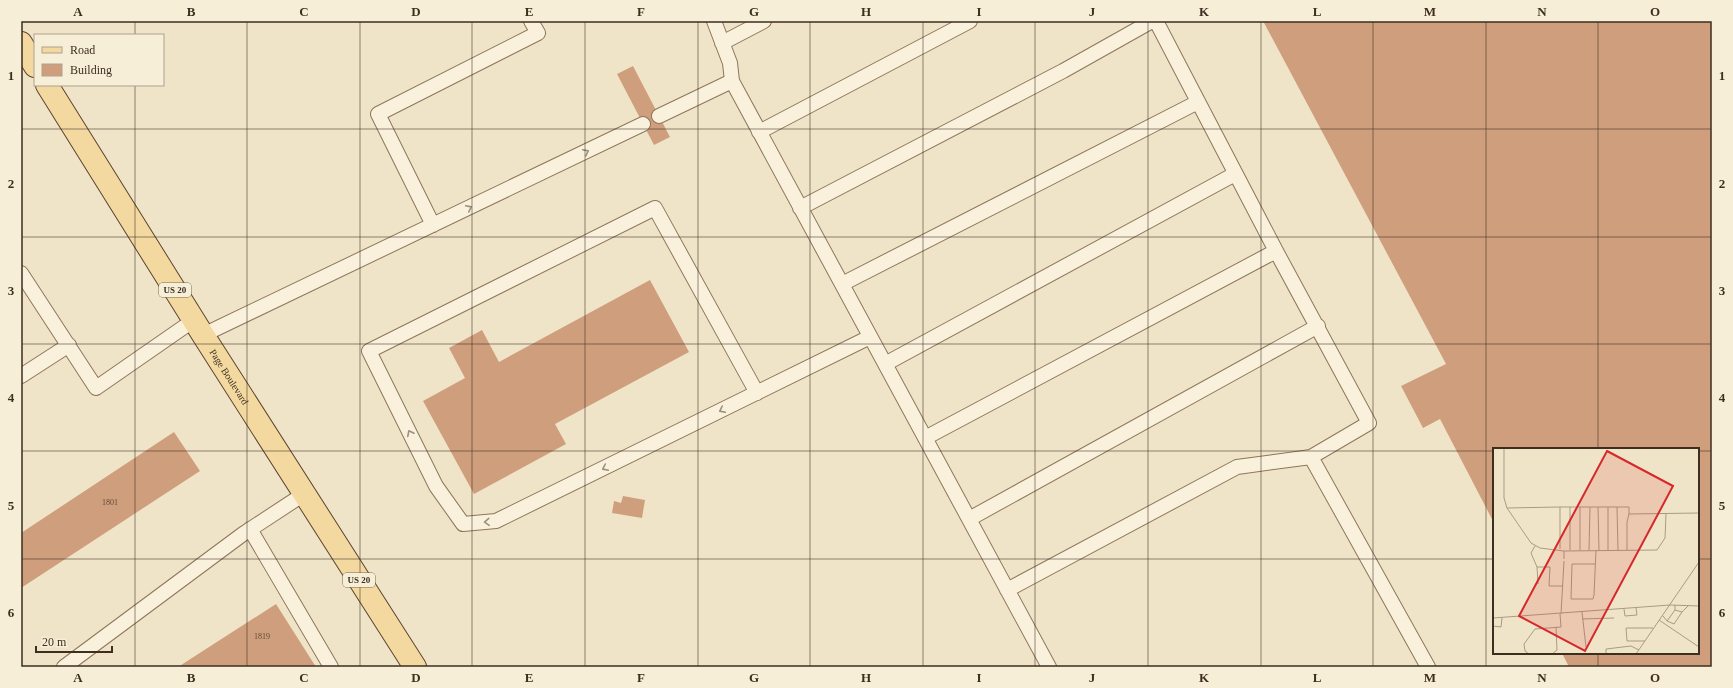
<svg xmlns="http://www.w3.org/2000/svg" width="1733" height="688" font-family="'Times New Roman',serif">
<rect width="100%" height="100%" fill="#f0e4c8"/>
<!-- building -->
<path fill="#cf9f7d" d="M1263 21H1712V667H1569L1562 653H1698V449H1494V523L1440 419 1423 428 1401 386 1446 364Z
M633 66 670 137 654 145 617 74Z
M650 280 689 352 555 424 566 444 474 494 423 401 465 378 449 348 482 330 499 362Z
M174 432 200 471 21 588V533Z
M623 496 645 500 642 518 612 513 614 501 621 503Z
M276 604 316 667H178Z"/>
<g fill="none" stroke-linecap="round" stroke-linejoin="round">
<defs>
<path id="service" d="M1156 21 1276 251 1369 423 1311 457 1428 667
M722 43 764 21
M732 81 1049 667
M659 116 732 81 730 63 714 21
M759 132 970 21
M800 208 1063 71 1152 21
M433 225 378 114 538 33 531 21
M21 273 96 388 194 320
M842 284 1198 102
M203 335 643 124
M885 364 1235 174
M21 376 69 345
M757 393 655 208 369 351 436 486 463 524 496 521 870 337
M925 438 1276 251
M969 519 1318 326
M250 529 331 667
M1007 590 1237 467 1311 457
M64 667 243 534 304 494"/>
<g id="primary">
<path d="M21 43 35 66"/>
<path id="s1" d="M47 85 203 335 415 667"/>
</g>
</defs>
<!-- service casing -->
<use href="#service" stroke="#8d765c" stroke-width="16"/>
<!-- primary casing -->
<use href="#primary" stroke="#5b4430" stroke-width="24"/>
<!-- service -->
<use href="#service" stroke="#faf1dc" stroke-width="14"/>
<!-- primary -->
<use href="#primary" stroke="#f3d9a0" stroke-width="22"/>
</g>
<!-- one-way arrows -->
<defs><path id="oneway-chevron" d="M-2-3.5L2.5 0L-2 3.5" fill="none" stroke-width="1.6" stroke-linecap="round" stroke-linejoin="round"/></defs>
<g stroke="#9c907e">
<use href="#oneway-chevron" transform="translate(586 152) rotate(-26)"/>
<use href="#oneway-chevron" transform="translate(469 208) rotate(-26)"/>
<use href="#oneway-chevron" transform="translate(722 410) rotate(154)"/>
<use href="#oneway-chevron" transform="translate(410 433) rotate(-117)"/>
<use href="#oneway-chevron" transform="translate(605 468) rotate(154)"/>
<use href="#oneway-chevron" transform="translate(487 522) rotate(176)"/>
</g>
<!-- grid -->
<path fill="none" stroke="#3d2e20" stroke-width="1" stroke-opacity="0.55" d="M135 21V35M247 21V667M360 21V667M472 21V667M585 21V667M698 21V667M810 21V667M923 21V667M1035 21V667M1148 21V667M1261 21V667M1373 21V667M1486 21V667M1598 21V449M135 85V667M21 129H1712M21 237H1712M21 344H1712M21 451H1494M1698 451H1712M21 559H1494M1698 559H1712M1598 653V667"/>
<g text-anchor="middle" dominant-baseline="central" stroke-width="4" stroke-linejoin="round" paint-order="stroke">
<!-- number labels -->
<g font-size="8" fill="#624a37">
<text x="110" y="502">1801</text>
<text x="262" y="636">1819</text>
</g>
<!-- shield labels -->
<g fill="#f7eed8" stroke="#756857" stroke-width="1">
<rect x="159" y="283" width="32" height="14" rx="3"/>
<rect x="343" y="573" width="32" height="14" rx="3"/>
</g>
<g font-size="9" font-weight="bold" fill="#3d2e20">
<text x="175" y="290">US 20</text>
<text x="359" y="580">US 20</text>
</g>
<!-- street labels -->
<g font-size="10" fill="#3d2e20" stroke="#f7eed8">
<text stroke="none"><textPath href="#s1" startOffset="344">Page Boulevard</textPath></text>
</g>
</g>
<!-- overview -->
<g transform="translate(1493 448)">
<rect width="206" height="206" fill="#f0e4c8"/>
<path fill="none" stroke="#a89b85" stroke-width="1" d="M11 0V50L14 60 38 95 47 100 71 103V111M105 59 106 102M115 59V102M124 59 125 102M14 60 67 59M42 98 38 105 44 119 45 136M67 101V59H136V66L206 65M77 102V59M87 102V59M96 102 97 59M134 102V74L136 66M71 103 164 102 172 90 173 66M102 116H79L78 151H100L101 147 103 102M44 119H57L56 138H70M182 157V162L189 164 196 157M131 161 132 168 144 167 143 160M89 164 93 199M68 166 71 113M170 168 174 173 182 162M0 170 177 157 206 158M89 171 121 170M166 172 206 199M174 173 181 176 189 164M0 178 8 179 9 170M152 193H134L133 180H160M36 206 32 203 31 196 42 181 68 179 67 166M59 206 64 202 63 179M113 206V201L138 198 146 202M143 206 206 114"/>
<path fill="#d62828" fill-opacity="0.15" stroke="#d62828" stroke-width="2" d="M114 3 180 38 92 203 26 168Z"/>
<rect width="206" height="206" fill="none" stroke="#3d2e20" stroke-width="2"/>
</g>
<!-- border -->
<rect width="1733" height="688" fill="none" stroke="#f7eed8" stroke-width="44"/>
<!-- legend -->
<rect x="34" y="34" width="130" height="52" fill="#f7eed8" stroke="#ada18e"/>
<rect x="42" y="47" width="20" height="6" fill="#f3d9a0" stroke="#ada18e"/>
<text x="70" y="54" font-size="12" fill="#3d2e20">Road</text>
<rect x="42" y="64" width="20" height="12" fill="#cf9f7d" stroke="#ada18e"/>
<text x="70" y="74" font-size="12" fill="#3d2e20">Building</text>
<!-- scale -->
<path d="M36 646v6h76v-6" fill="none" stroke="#3d2e20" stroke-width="2"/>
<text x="42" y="646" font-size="12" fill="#3d2e20" stroke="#f7eed8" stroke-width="3" paint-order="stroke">20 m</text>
<rect x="22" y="22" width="1689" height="644" fill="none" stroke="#3d2e20" stroke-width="1.5"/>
<g font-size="13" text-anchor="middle" font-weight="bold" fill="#3d2e20">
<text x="78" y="16">A</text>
<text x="191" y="16">B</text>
<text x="304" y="16">C</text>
<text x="416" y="16">D</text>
<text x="529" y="16">E</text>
<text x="641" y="16">F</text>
<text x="754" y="16">G</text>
<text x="866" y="16">H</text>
<text x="979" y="16">I</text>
<text x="1092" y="16">J</text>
<text x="1204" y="16">K</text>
<text x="1317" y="16">L</text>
<text x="1430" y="16">M</text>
<text x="1542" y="16">N</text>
<text x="1655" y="16">O</text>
<text x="11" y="80">1</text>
<text x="1722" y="80">1</text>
<text x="11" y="188">2</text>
<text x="1722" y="188">2</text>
<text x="11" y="295">3</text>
<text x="1722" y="295">3</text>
<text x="11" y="402">4</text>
<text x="1722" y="402">4</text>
<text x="11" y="510">5</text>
<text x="1722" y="510">5</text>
<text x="11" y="617">6</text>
<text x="1722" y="617">6</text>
<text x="78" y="682">A</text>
<text x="191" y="682">B</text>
<text x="304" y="682">C</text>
<text x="416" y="682">D</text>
<text x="529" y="682">E</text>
<text x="641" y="682">F</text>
<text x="754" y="682">G</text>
<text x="866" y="682">H</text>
<text x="979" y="682">I</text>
<text x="1092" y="682">J</text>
<text x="1204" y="682">K</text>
<text x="1317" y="682">L</text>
<text x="1430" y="682">M</text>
<text x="1542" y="682">N</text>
<text x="1655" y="682">O</text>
</g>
</svg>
